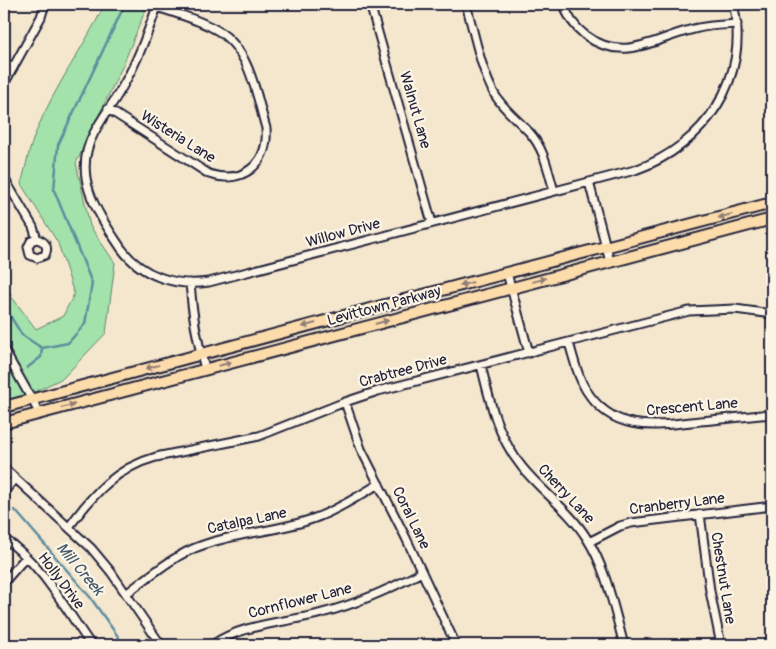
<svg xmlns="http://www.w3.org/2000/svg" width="776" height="649" font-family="Pangolin,sans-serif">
<rect width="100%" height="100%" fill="#f4e7ce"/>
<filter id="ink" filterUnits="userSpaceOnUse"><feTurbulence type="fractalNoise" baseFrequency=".02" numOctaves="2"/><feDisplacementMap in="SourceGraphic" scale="10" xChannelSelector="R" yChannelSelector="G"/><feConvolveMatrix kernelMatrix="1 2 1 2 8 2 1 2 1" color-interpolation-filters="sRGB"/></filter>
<g filter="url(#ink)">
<!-- green -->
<path fill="#a3e2aa" stroke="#628272" d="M105 4H148L123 65 76 163 90 226 115 263 106 333 63 378 34 392 4 401V347L9 345 4 337V277L11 296 36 329 63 316 74 294 58 243 21 184C26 167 29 148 36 132 54 87 84 47 105 4Z"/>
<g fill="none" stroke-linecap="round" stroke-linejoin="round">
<!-- stream -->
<path stroke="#5e8da0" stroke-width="2.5" d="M4 306 22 335 42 348 68 343 85 324 92 283 54 190 58 145 125 4
M27 368 41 357 42 348
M15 510 90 597 124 645"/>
<defs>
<path id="street" d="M158 4C148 31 139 58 124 84 115 101 103 116 94 133 71 176 97 212 121 248 141 276 176 287 209 282L635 170C704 146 752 78 733 4
M370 4 432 223
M466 4C474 32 481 71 495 95 504 110 517 119 529 132 544 148 548 170 554 191
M564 4C567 16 575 27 585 35 625 65 658 36 698 28 710 25 724 25 737 24
M4 62 13 68
M4 84 41 17 45 4
M108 109 209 174C243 185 269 164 266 128 255 91 250 45 211 27 194 18 175 13 157 7
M4 178 33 227 37 239C45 241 49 247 45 255L37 258 30 255 28 247 31 241 37 239
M589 182 610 262
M507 273 529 353
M190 283C192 312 197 341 205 369
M569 343C574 359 577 376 586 390 614 434 655 426 700 421 724 419 748 416 772 414
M4 350 40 414
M481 365C490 402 497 436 522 467 542 492 569 510 586 537 607 569 614 610 624 645
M345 402 361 449 406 538 456 645
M4 468 91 548 111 572 161 645
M4 492 15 478
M700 514 710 591 721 645
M69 527C93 494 116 468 156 457L259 436 345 402 378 391 689 311 735 309 772 314
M4 539C39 560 67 611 91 645
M589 542 620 526 631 523 772 506
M4 582 26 557
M126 594C150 576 175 554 203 545 239 532 278 532 315 518 338 510 358 496 379 484
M212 645C244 623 286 623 322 613 357 604 390 589 422 572"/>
<path id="primary" d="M4 407 370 309 772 203
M4 423 772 219"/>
</defs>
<!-- street casing -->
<use href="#street" stroke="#22223b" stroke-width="11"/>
<!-- primary casing -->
<use href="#primary" stroke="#22223b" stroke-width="14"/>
<!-- street -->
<use href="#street" stroke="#fcf5e5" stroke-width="7"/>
<!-- primary -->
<use href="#primary" stroke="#fddcac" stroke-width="10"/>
</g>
<!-- one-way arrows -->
<defs><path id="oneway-solid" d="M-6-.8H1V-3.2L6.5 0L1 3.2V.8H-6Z" transform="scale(1.25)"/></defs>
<g fill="#907f74">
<use href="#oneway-solid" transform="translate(725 216) rotate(165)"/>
<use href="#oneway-solid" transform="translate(539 280) rotate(-15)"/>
<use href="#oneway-solid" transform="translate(466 284) rotate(165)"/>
<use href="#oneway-solid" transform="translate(382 322) rotate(-15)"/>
<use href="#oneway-solid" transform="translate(309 325) rotate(165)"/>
<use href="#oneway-solid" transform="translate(225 364) rotate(-15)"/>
<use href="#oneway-solid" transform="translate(152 367) rotate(165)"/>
<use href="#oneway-solid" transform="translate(68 406) rotate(-15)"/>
</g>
</g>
<g text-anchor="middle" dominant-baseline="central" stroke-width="4.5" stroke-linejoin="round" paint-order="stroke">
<!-- street labels -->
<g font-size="15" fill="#22223b" stroke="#fcf5e5">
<text transform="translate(415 110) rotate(74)">Walnut Lane</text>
<text transform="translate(178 137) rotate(32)">Wisteria Lane</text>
<text transform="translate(343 233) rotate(-15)">Willow Drive</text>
<text transform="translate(384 306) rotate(-15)">Levittown Parkway</text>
<text transform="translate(403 371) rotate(-15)">Crabtree Drive</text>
<text transform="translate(692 407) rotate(-5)">Crescent Lane</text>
<text transform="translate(566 494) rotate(47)">Cherry Lane</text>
<text transform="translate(677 504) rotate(-7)">Cranberry Lane</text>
<text transform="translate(411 518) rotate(64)">Coral Lane</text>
<text transform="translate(247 521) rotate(-12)">Catalpa Lane</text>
<text transform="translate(723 578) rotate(81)">Chestnut Lane</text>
<text transform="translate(61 581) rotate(53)">Holly Drive</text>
<text transform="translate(300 601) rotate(-14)">Cornflower Lane</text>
</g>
<!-- water labels -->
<g font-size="16" font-style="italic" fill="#40586d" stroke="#fcf5e5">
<text transform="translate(80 569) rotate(50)">Mill Creek</text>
</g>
</g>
<!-- margin -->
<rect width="776" height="649" fill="none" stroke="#fcf5e5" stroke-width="20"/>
<rect x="10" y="10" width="756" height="629" fill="none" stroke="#22223b" stroke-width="2" filter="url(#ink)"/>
</svg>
